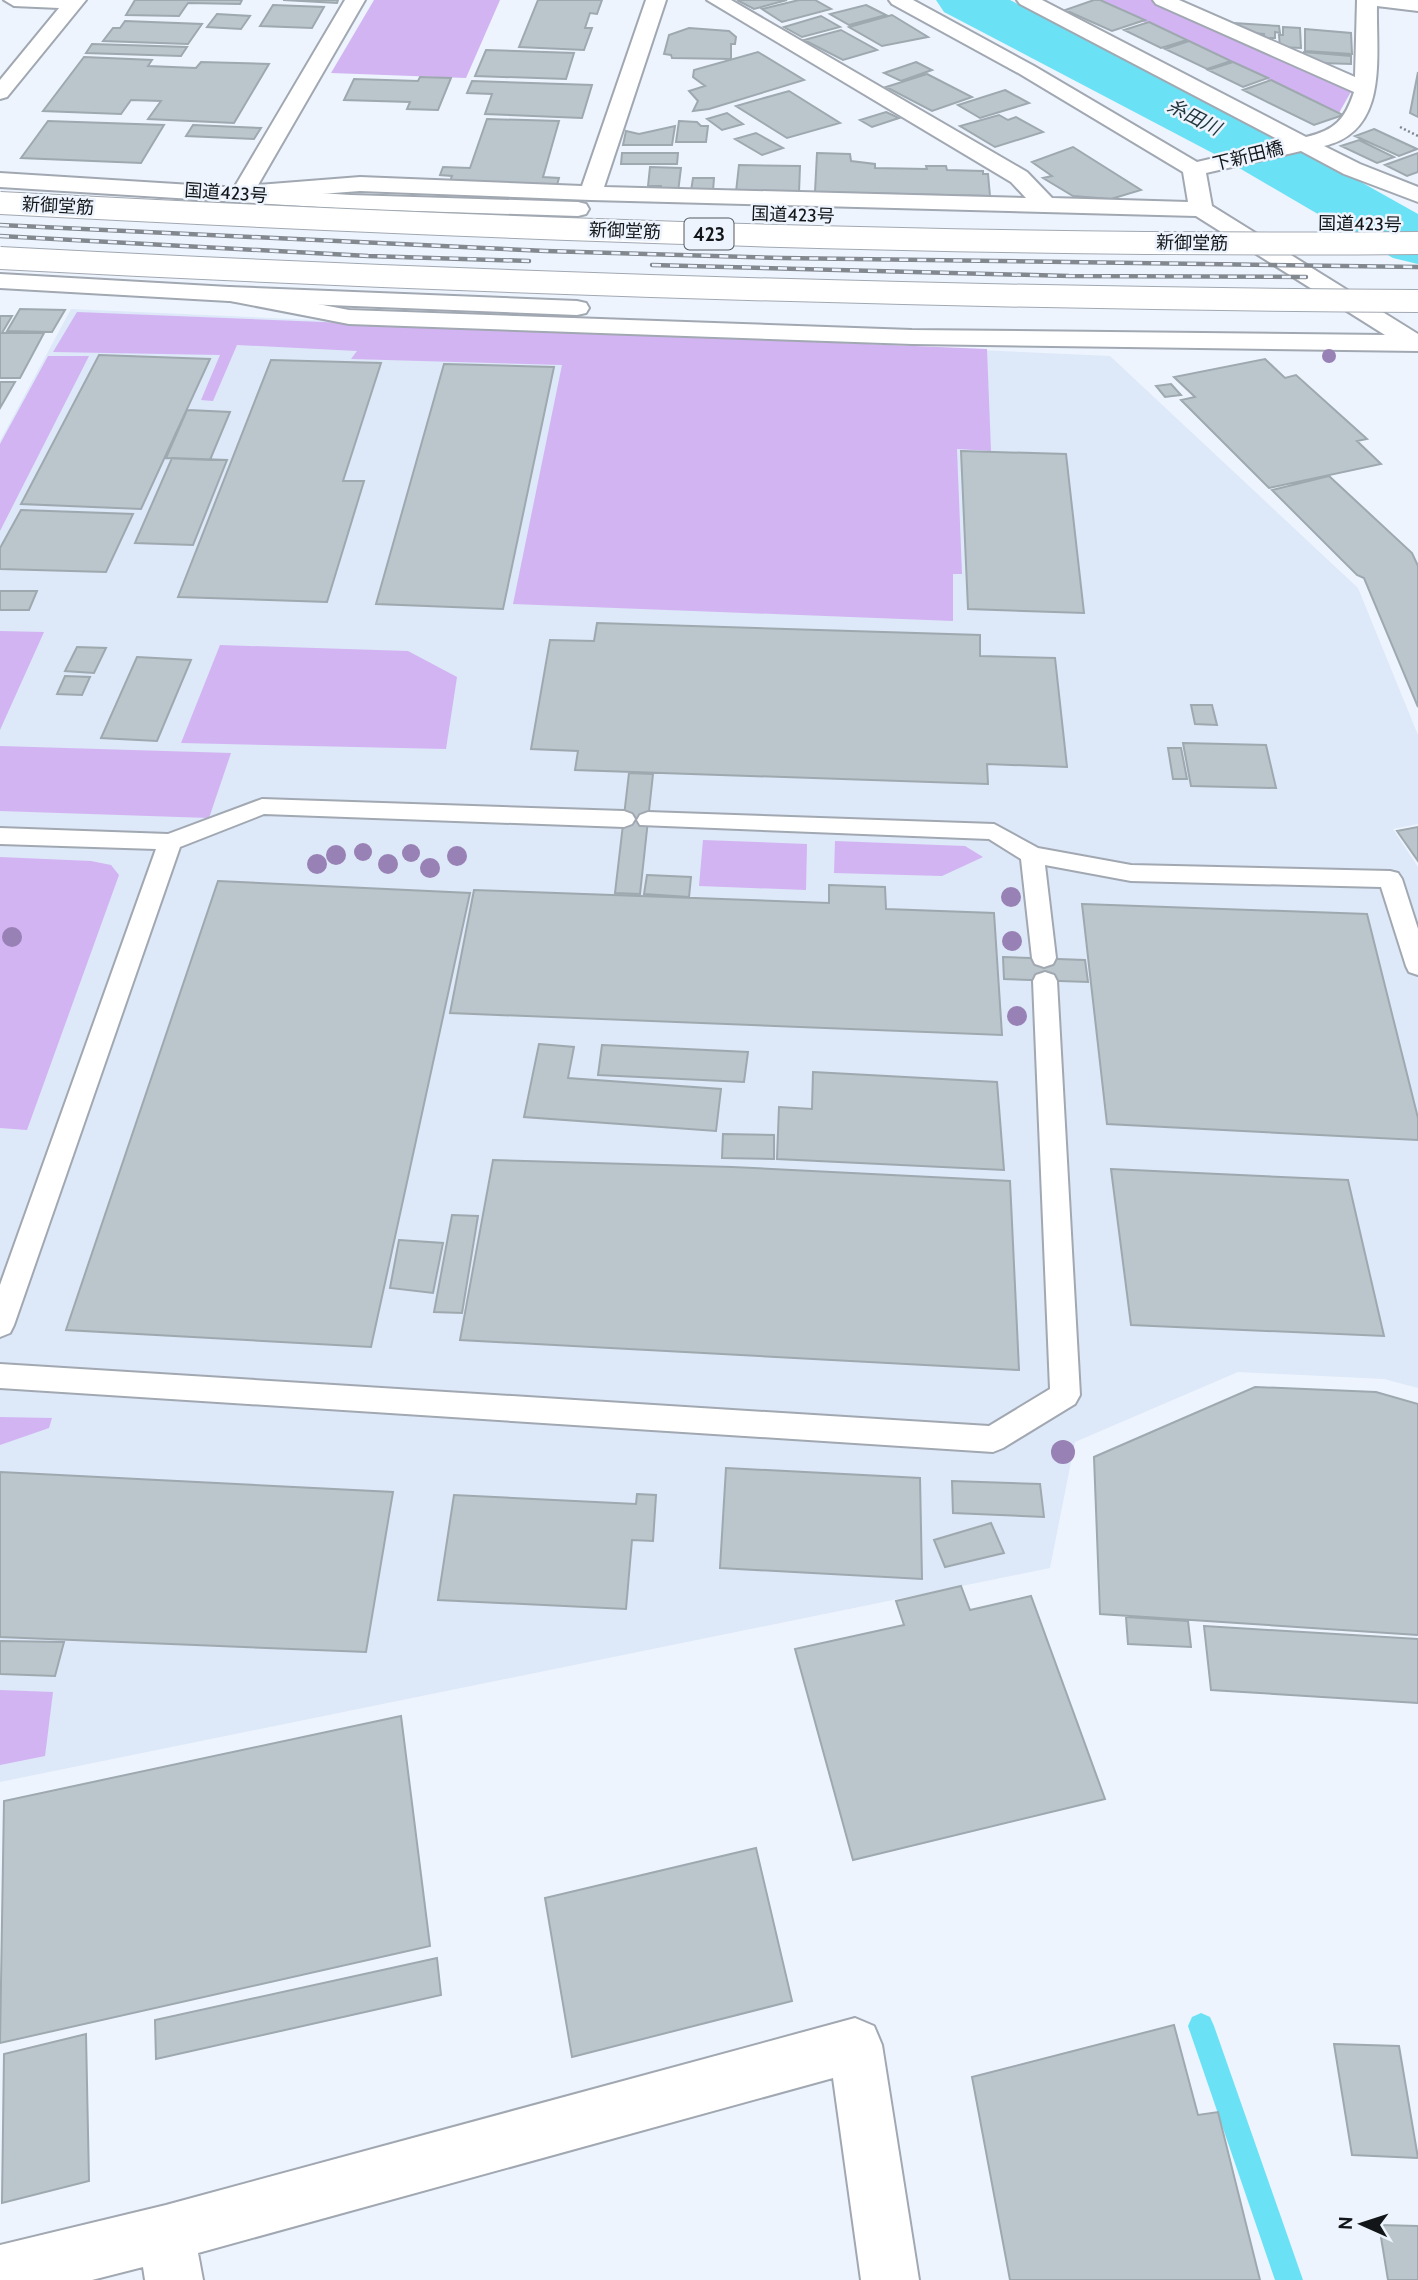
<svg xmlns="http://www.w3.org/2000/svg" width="1418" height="2280" font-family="Cabin,'Noto Sans JP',sans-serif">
<rect width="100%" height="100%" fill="#edf4fe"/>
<!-- built -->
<path fill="#dde8f8" d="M71 309 1110 356 1358 588 1418 735V824L1393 829 1418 867V1388L1384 1379 1238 1372 1075 1442 1050 1568 0 1782V441Z"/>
<!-- green -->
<path fill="#d2b4f2" d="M374 0H500L466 78 331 73Z
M1096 0H1152L1352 90 1339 113Z
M77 312 987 349 991 451 957 449 962 574H953V621L513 604 562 365 351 359 357 351 237 345 213 401 201 400 220 355 53 352Z
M48 356H89L0 531V444Z
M0 631 44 632 0 730Z
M220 645 408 651 457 677 446 749 181 743Z
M0 746 231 753 209 818 0 811Z
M703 840 807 844 806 890 699 886Z
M835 841 965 846 983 857 942 876 834 873Z
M0 857 91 861 111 865 119 875 27 1130 0 1128Z
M0 1417 52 1418 49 1428 0 1445Z
M0 1690 53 1692 45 1756 0 1765Z"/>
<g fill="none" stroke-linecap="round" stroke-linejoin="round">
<!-- stream -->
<path fill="#6ae1f4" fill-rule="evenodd" d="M1201 2013 1210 2017 1214 2026 1303 2280H1275L1188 2026 1192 2017Z"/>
<!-- river -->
<path fill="#6ae1f4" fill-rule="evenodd" d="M936 0H1010L1268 130 1418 214V264L1393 258 1222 158 944 12Z"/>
</g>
<!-- building -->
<path fill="#bbc6cc" stroke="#9ea8af" stroke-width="2" d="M135 0H242L240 4 188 3 179 16 126 15Z
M283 0H338L337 3Z
M538 0H602L597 14 590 13 585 28H592L584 50 519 47Z
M737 0H787L754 9Z
M799 0H815L831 9 782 22 762 9Z
M1094 0H1100L1145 20 1112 31 1065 10Z
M273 5 324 7 312 28 260 26Z
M866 5 886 15 849 25 830 14Z
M217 14 250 16 241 29 207 27Z
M892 15 928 37 882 46 849 27Z
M821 16 840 27 802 37 784 27Z
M125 21 202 24 188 44 103 41 113 28H120Z
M1149 22 1187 40 1161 48 1124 30Z
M1234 23 1279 26 1280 33 1275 32V38H1264V34L1251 33Z
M1283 27 1300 28 1301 48 1280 47 1279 35H1283Z
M689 28 729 31 736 37 735 44H731V59L672 58 671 55 664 54 669 35Z
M1305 29 1351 33 1352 54 1305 51Z
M841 30 877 50 843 60 804 40Z
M1189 41 1231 61 1207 69 1165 49Z
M92 44 187 47 181 56 86 53Z
M486 50 574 53 566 79 475 76Z
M758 52 804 80 709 109 693 111 698 101 689 91 705 86 693 77 694 70Z
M1304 52 1351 56V64L1321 63 1303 56Z
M84 57 152 60 148 66 196 68 201 62 269 64 234 123 148 119 161 101 131 100 121 114 43 111Z
M916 62 932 70 901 81 884 73Z
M1233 62 1268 78 1243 87 1208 70Z
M1418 72V117L1410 113Z
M927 74 972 97 932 111 886 87Z
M420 77 451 78 438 110 407 109 410 102 344 100 354 79 418 81Z
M1271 80 1343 115 1314 125 1243 90Z
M472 81 592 85 582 118 485 114 492 94 467 93Z
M1005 90 1029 103 980 118 958 105Z
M789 91 840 123 787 138 736 106Z
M886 112 899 118 872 127 860 120Z
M727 113 743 124 722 130 707 119Z
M999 115 1008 120 1016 117 1043 132 995 147 960 126Z
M487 119 559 121 543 177 559 178 557 185 450 181 452 176 440 175 443 167 470 168Z
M48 121 164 125 141 163 21 158Z
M679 121 697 122 701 126H708L706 142H676Z
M193 125 261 128 254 139 186 136Z
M675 126 672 145H623L626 131 639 134Z
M1374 129 1417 149 1399 156 1355 136Z
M756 133 783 148 762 155 735 139Z
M1359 140 1394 157 1377 163 1341 146Z
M1073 147 1141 190 1111 199 1073 196 1043 178 1052 176 1032 162Z
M622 153H678L677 164H621Z
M817 153 850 154 851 161 875 164V168L927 169 926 166H946L947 170 983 171V174H988L990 196 815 192Z
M1418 153V172L1407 176 1385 165Z
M739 165 800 166 799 193 736 192Z
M650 167 681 168 678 192 661 191V186H648Z
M693 178H714L713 191H691Z
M20 309 65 310 52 332 7 331Z
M0 316H12L2 333H44L20 378H0Z
M99 355 210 359 141 509 21 504Z
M1265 359 1285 378 1296 375 1367 439 1357 441 1381 464 1269 488 1181 400 1195 397 1174 377Z
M271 360 381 363 343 481H364L327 602 178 597Z
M444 364 554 367 503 609 376 604Z
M0 382H15L0 408Z
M1171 384 1181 395 1165 397 1156 386Z
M187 410 230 412 210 460 166 458Z
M961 451 1066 454 1084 613 968 609Z
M172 458 227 460 193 545 135 543Z
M1329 476 1412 553 1418 566V707L1364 578 1357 575 1272 490Z
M21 510 133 514 106 572 0 569V548Z
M0 591H37L29 610H0Z
M597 623 980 635V656L1055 658 1067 767 987 764 988 784 575 770 578 751 531 749 550 640 594 641Z
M77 647 106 648 94 673 65 671Z
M137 657 191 660 157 741 101 738Z
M65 676 90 677 82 695 57 694Z
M1191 705H1212L1217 725 1195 724Z
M1183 743 1266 745 1276 788 1191 786Z
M1168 748H1181L1187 779H1173Z
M629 773 653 774 640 894 615 893Z
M1418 827V861L1397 831Z
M647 875 691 877 689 897 644 894Z
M218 881 470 893 371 1347 66 1330Z
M829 885 885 887 886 909 994 913 1002 1035 450 1013 474 890 829 903Z
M1082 904 1367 914 1418 1118V1140L1107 1124Z
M1003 957 1085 960 1088 982 1004 979Z
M539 1044 574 1047 568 1078 721 1089 716 1131 524 1117Z
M602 1045 748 1052 744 1082 598 1075Z
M813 1072 997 1082 1004 1170 777 1159 779 1107 812 1109Z
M723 1134 774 1135V1159L722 1158Z
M493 1160 732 1167 1010 1181 1019 1370 460 1340Z
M1111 1169 1348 1180 1384 1336 1131 1325Z
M452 1215 478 1216 462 1313 434 1312Z
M399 1240 443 1243 433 1293 390 1288Z
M1255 1387 1376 1392 1418 1404V1635L1100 1614 1094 1457Z
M726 1468 920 1478 922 1579 720 1568Z
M0 1472 393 1492 366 1652 0 1637Z
M952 1481 1040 1484 1044 1517 953 1513Z
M637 1494 656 1495 653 1541 632 1540 626 1609 438 1600 454 1495 636 1504Z
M991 1523 1004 1553 945 1567 934 1540Z
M961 1586 970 1610 1031 1596 1105 1799 853 1860 795 1649 904 1625 896 1601Z
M1126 1617 1188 1621 1191 1647 1128 1644Z
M1204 1626 1418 1639V1703L1211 1690Z
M0 1641 64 1642 55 1676 0 1674Z
M401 1716 430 1946 0 2043 4 1801Z
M756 1848 792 2001 572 2057 545 1898Z
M437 1958 441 1995 156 2059 155 2020Z
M1174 2025 1198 2115 1218 2112 1260 2280H1010L972 2077Z
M86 2034 89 2181 2 2203 4 2054Z
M1334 2044 1399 2046 1418 2158 1352 2155Z
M1379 2225 1418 2226V2280H1388Z"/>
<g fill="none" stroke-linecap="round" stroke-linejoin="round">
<defs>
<path id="lane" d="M262 799 624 811 632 814 635 819 632 824 624 827 264 814 180 847 14 1325 10 1333 0 1337V1285L156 849 0 844V828L168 834Z
M648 812 994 824 1038 848 1131 865 1390 871 1398 873 1402 879 1418 929V975L1409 972 1406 966 1381 887 1131 881 1045 865 1056 958 1053 964 1044 967 1035 964 1032 958 1021 859 989 839 640 825 637 820 640 815Z
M1045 972 1054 975 1057 981 1080 1395 1075 1404 1003 1448 993 1452 0 1388V1364L989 1426 1050 1389 1033 981 1036 975Z"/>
<path id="street" d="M345 0H365L258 185 360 177 582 186 646 0H666L604 187 1026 198 1011 182 707 0H731L1027 172 1052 198 1188 202 1183 172 1020 74 892 4 889 0H913L1034 66 1197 162 1283 142 1020 4 1017 0H1042L1306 137C1336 130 1345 119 1354 92L1156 4 1153 0H1179L1355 77 1357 0H1418V11L1377 6C1376 58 1389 131 1324 146L1360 164 1418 187V202L1344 174 1301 151 1206 173 1212 206 1418 334V351L912 344 349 324 220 299 217 294 220 289 229 287 349 310 912 330 1385 335 1196 216 591 200 360 191 242 200 234 198 231 193Z
M855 2018 874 2026 882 2045 919 2280H861L833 2078 198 2253 203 2280H145L143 2267 92 2280H0V2245L166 2205Z"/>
<path id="secondary" d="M4 0H86L7 97 0 99V80L59 8 14 6Z"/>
<path id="highway" d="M0 173 351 195 578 202 586 204 589 209 586 214 578 216 351 209 0 187Z
M0 274 229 287 577 301 586 303 589 308 586 313 577 315 229 301 0 288Z"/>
</defs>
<!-- lane casing -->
<use href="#lane" stroke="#a1a8b1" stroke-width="4"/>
<!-- street casing -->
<use href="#street" stroke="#a1a8b1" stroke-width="4"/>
<!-- secondary casing -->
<use href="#secondary" stroke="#a1a8b1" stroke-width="4"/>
<!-- highway casing -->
<use href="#highway" stroke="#a1a8b1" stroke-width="4"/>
<!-- path -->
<path stroke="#80858c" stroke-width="2.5" stroke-dasharray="2 2.5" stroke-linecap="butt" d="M1400 127 1418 136"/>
<!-- lane -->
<use href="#lane" fill="#fff" fill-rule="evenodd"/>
<!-- street -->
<use href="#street" fill="#fff" fill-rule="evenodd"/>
<!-- secondary -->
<use href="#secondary" fill="#fff" fill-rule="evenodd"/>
<!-- highway -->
<use href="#highway" fill="#fff" fill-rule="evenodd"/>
<defs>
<path id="rail" d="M0 225 546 251 782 258 1418 267
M0 236 368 256 529 261
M652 265 1069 276 1306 277"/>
</defs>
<!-- rail casing -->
<use href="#rail" stroke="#83888f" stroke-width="4.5"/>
<!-- rail -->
<use href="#rail" stroke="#edf4fe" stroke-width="2.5" stroke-dasharray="9" stroke-linecap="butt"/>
<defs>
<path id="highway-bridge" d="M0 203C473 228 945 247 1418 243
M0 258C472 283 945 298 1418 301"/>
</defs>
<!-- highway-bridge casing -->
<use href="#highway-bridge" stroke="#a1a8b1" stroke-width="24" stroke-linecap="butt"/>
<!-- highway-bridge -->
<use href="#highway-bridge" stroke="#fff" stroke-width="22"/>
</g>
<!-- trees -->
<g fill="#9881b4">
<circle cx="1329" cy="356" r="7"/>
<circle cx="363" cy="852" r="9"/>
<circle cx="411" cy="853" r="9"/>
<circle cx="336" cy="855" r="10"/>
<circle cx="457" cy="856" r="10"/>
<circle cx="317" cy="864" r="10"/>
<circle cx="388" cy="864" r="10"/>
<circle cx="430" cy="868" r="10"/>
<circle cx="1011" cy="897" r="10"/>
<circle cx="12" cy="937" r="10"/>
<circle cx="1012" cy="941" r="10"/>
<circle cx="1017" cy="1016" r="10"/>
<circle cx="1063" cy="1452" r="12"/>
</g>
<g text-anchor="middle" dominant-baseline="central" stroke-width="5" stroke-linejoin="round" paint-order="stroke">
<!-- far-street labels -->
<g font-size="18" fill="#131619" stroke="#edf4fe">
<text transform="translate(1248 156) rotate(-14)">下新田橋</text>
<text transform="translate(226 193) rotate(4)">国道423号</text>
<text transform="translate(58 206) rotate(3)">新御堂筋</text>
<text transform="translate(793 215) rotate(2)">国道423号</text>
<text transform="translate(1360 224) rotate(1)">国道423号</text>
<text transform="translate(625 231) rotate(2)">新御堂筋</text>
<text transform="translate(1192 243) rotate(1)">新御堂筋</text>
</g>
<!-- far-water labels -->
<g font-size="19" font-style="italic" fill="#1f3438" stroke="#edf4fe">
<text transform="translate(1194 117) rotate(27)">糸田川</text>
</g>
<!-- shield labels -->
<rect fill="#edf4fe" stroke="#54595e" stroke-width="2" x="684.5" y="218.5" width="49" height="31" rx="5"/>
<g font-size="19" font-weight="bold" fill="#131619">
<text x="709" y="234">423</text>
</g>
</g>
<!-- north arrow -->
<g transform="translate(1362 2224) rotate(273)" stroke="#edf4fe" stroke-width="5" paint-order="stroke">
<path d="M0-5L12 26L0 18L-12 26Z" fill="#131619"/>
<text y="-10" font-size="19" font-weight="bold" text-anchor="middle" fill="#131619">N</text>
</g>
</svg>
